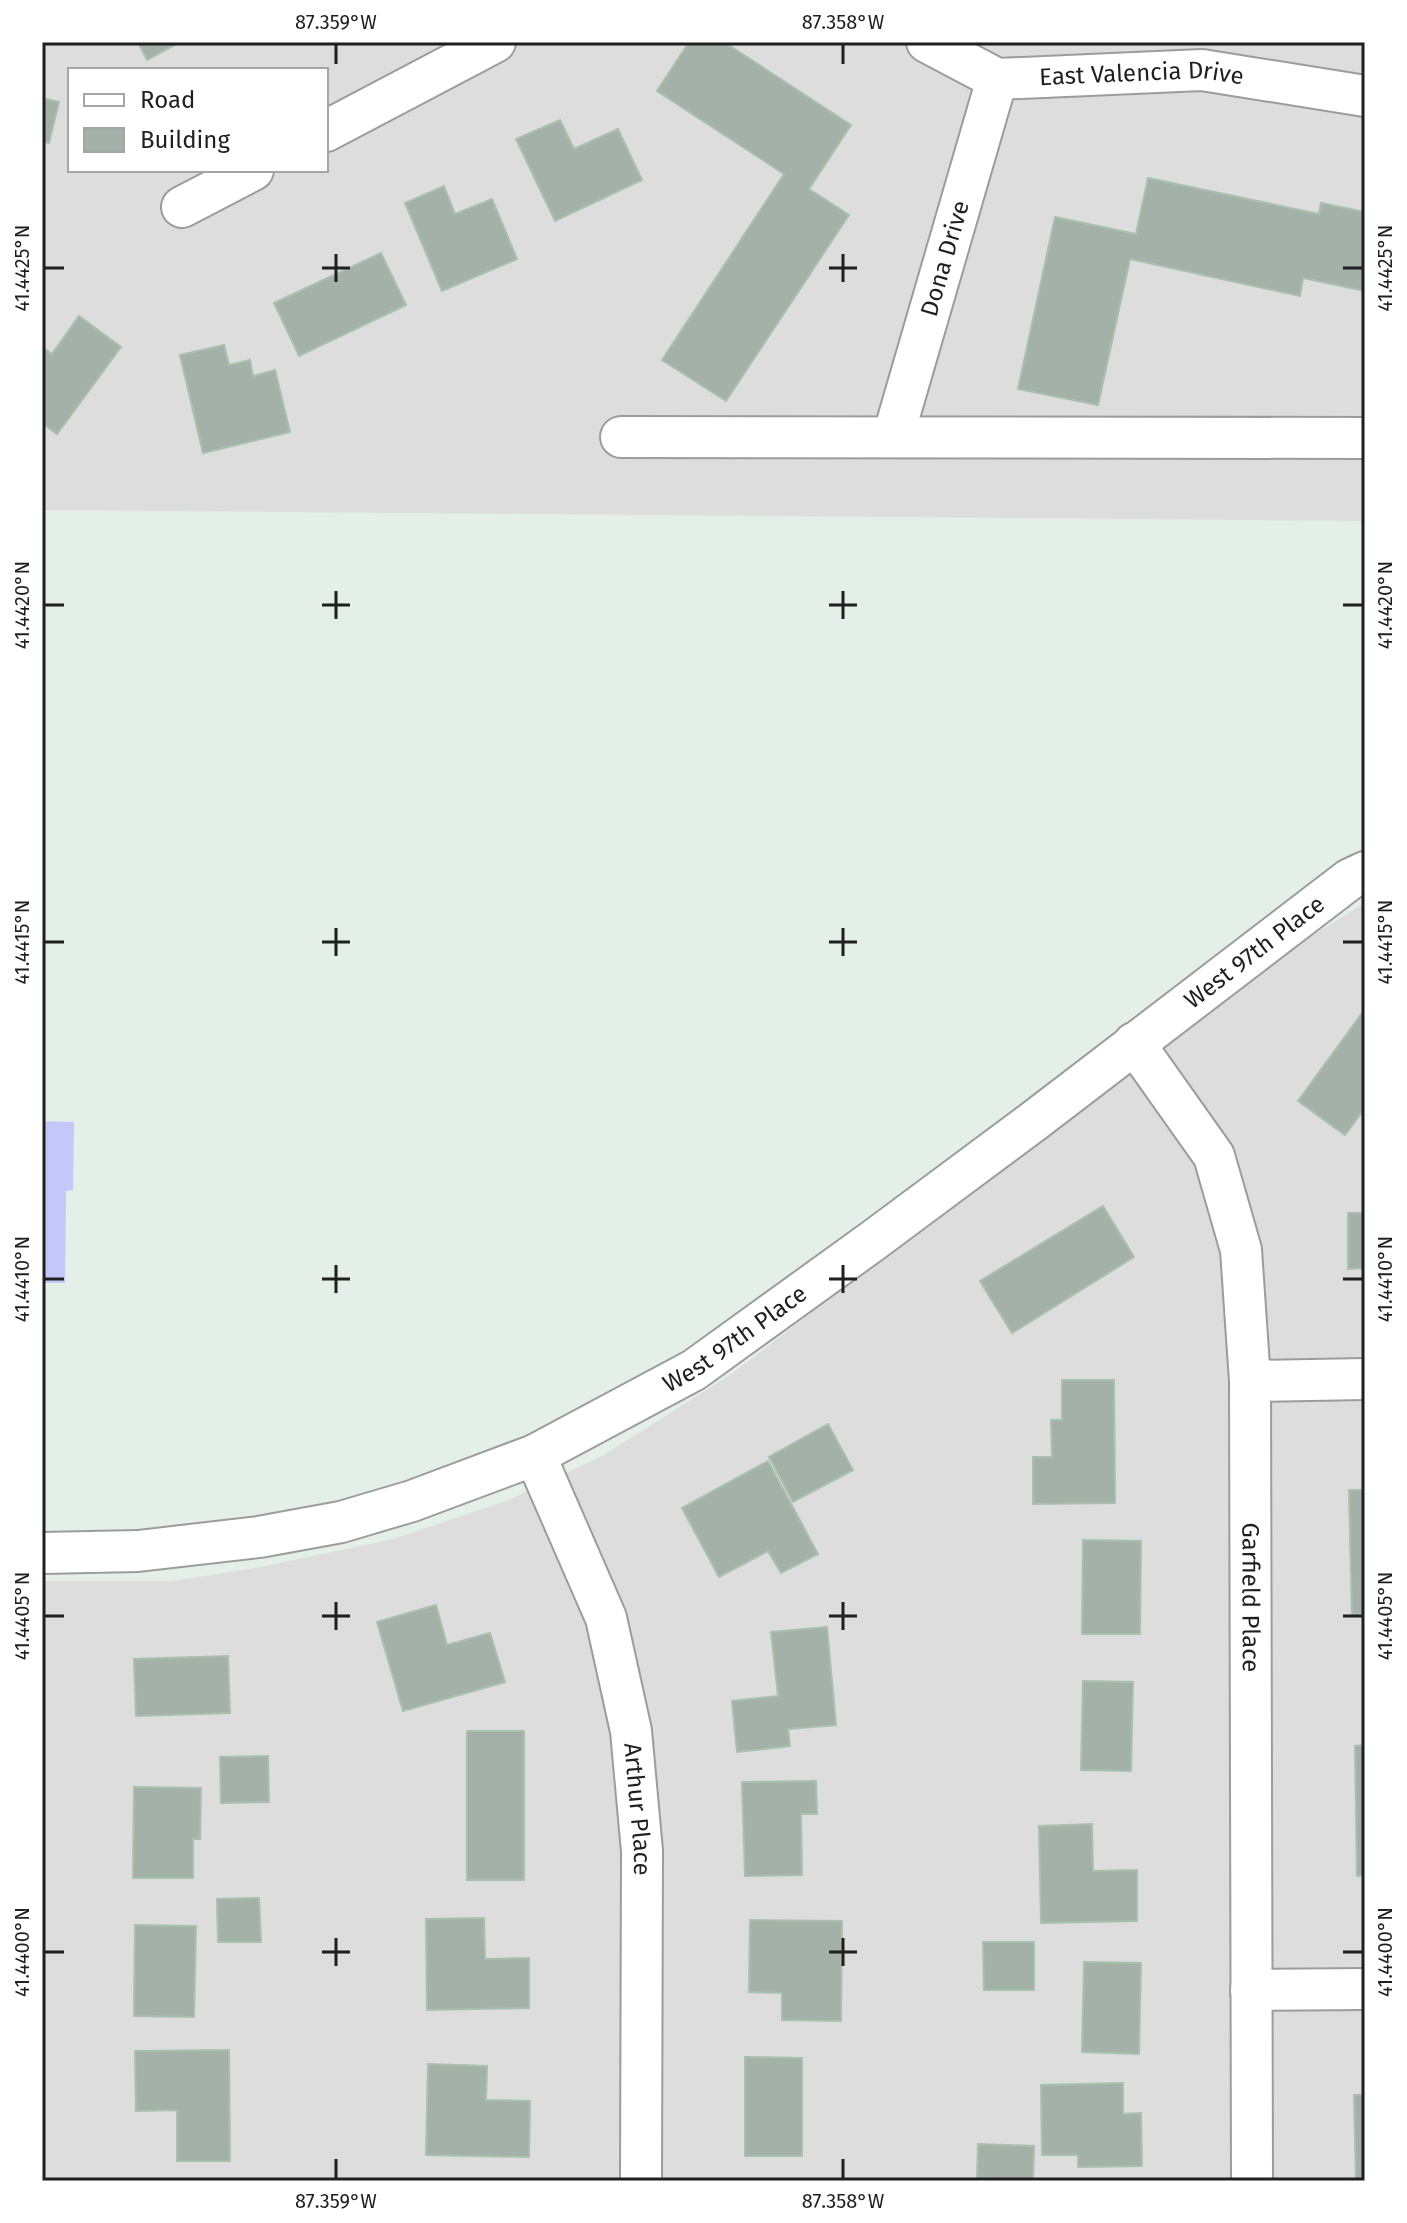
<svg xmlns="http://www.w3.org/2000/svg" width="1407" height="2223" font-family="'Fira Sans',sans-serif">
<rect width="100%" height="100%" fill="#e5efea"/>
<!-- residential -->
<path fill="#dcdddc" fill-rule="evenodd" d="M42 42H1365V521L42 510ZM70 70H326V170H70Z
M1365 903V2181H42V1581H172L256 1568 393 1539 509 1500 604 1455 733 1373 1204 1009 1306 939Z"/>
<!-- park -->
<path fill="#c3c8f9" d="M42 1121 74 1122 73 1190 66 1191 65 1283H42Z"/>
<!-- building -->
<path fill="#a4b1a8" stroke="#a8c1ae" stroke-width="2" d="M138 42H180L147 60Z
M689 42H724L851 125 809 189 849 215 726 401 662 360 784 174 657 91Z
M42 98 59 102 49 143 42 142Z
M560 120 574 149 618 129 642 180 555 221 516 139Z
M1148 178 1319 214 1321 203 1365 212V291L1303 278 1300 296 1130 259 1098 405 1018 389 1055 217 1136 234Z
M444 186 455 214 492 199 517 259 442 291 405 203Z
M381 253 406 305 299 356 274 303Z
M79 316 121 347 57 434 42 423V347L52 354Z
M224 345 229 365 250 360 253 376 275 370 290 432 203 453 180 355Z
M1365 1009V1108L1345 1135 1298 1101Z
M1103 1206 1134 1257 1012 1333 980 1281Z
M1348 1213H1365V1268L1348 1269Z
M1062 1380H1114L1115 1503 1033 1504V1457H1052L1051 1420H1062Z
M828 1424 853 1470 793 1502 769 1457Z
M768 1461 818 1554 781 1573 768 1551 719 1577 682 1508Z
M1349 1490H1365V1614H1352Z
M1083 1540 1141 1541 1140 1634H1082Z
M436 1605 447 1645 490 1633 505 1682 403 1711 377 1622Z
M827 1627 836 1725 788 1729 790 1746 737 1752 732 1701 778 1696 771 1632Z
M228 1656 230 1713 136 1716 134 1659Z
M1083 1681 1133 1682 1131 1771 1081 1770Z
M467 1731H524V1880H467Z
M1365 1745V1875L1357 1876 1355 1746Z
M268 1756 269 1802 221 1803 220 1757Z
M816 1781 817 1814H801L802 1875 745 1876 742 1782Z
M134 1787 201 1788 200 1839H193V1878H133Z
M1092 1824 1093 1871 1137 1870V1921L1041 1923 1039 1826Z
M259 1898 261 1942H218L217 1899Z
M484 1918 485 1959 529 1958V2008L427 2010 426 1919Z
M750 1920 842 1921 841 2021 782 2020V1993L749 1992Z
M135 1925 196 1926 194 2017 134 2016Z
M983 1942H1034V1990H984Z
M1084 1962 1141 1963 1139 2054 1082 2052Z
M229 2050 230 2161H177V2110L136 2111 135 2051Z
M745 2057 802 2058V2156H745Z
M428 2064 487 2066 486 2100 530 2101 529 2157 426 2155Z
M1123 2083V2114L1141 2113 1142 2166 1078 2167V2155H1042L1041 2085Z
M1354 2095H1365V2181H1356Z
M978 2144 1034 2146 1033 2181H977Z"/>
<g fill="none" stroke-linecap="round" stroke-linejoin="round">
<defs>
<g id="minor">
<path id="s1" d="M927 42 997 79 1202 70 1365 96"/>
<path d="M326 131 495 42"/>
<path d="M182 207 253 170"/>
<path d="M621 437 1365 438"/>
<path id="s2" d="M893 437 997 79"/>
<path id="s3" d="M1134 1043 1214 1156 1241 1250 1250 1381 1252 2181"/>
<path d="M1250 1381 1365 1379"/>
<path id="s4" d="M535 1455 606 1618 631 1731 642 1851 641 2181"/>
<path id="s5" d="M42 1553 138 1551 259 1537 341 1522 412 1501 535 1455 694 1370 874 1240 1034 1121 1350 879 1365 872"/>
<path d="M1251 1990 1365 1989"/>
</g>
</defs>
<!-- minor casing -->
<use href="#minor" stroke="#9c9c9c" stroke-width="44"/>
<!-- minor -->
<use href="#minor" stroke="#fff" stroke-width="40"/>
</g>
<!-- ticks -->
<path fill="none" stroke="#1f1f1f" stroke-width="3" d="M336 44V64M843 44V64M336 254V282M843 254V282M44 268H64M322 268H350M829 268H857M1343 268H1363M336 591V619M843 591V619M44 605H64M322 605H350M829 605H857M1343 605H1363M336 928V956M843 928V956M44 942H64M322 942H350M829 942H857M1343 942H1363M336 1265V1293M843 1265V1293M44 1279H64M322 1279H350M829 1279H857M1343 1279H1363M336 1602V1630M843 1602V1630M44 1616H64M322 1616H350M829 1616H857M1343 1616H1363M336 1938V1966M843 1938V1966M44 1952H64M322 1952H350M829 1952H857M1343 1952H1363M336 2159V2179M843 2159V2179"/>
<g text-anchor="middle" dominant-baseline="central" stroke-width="8" stroke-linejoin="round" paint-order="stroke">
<!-- street labels -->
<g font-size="24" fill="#1f1f1f" stroke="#fff">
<text stroke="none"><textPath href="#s1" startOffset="224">East Valencia Drive</textPath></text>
<text stroke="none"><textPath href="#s2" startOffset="186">Dona Drive</textPath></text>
<text stroke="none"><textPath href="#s5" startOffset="1386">West 97th Place</textPath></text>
<text stroke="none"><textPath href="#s5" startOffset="738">West 97th Place</textPath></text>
<text stroke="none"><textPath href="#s3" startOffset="584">Garfield Place</textPath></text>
<text stroke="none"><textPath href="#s4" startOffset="372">Arthur Place</textPath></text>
</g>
</g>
<!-- border -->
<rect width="1407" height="2223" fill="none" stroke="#ffffff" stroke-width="88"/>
<!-- legend -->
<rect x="68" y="68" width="260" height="104" fill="#ffffff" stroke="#a5a5a5" stroke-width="2"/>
<rect x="84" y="94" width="40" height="12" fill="#ffffff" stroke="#a5a5a5" stroke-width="2"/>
<text x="140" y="108" font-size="24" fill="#1f1f1f">Road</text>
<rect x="84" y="128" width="40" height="24" fill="#a4b1a8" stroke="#a5a5a5" stroke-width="2"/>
<text x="140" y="148" font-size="24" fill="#1f1f1f">Building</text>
<rect x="44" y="44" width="1319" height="2135" fill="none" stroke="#1f1f1f" stroke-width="3"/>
<g font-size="20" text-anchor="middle" fill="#1f1f1f">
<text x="336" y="29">87.359°W</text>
<text x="843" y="29">87.358°W</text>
<text transform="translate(22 268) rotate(-90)" y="7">41.4425°N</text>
<text transform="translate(1385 268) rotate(-90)" y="7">41.4425°N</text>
<text transform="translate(22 605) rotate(-90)" y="7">41.4420°N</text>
<text transform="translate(1385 605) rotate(-90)" y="7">41.4420°N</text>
<text transform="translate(22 942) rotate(-90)" y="7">41.4415°N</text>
<text transform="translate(1385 942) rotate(-90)" y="7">41.4415°N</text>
<text transform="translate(22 1279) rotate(-90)" y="7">41.4410°N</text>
<text transform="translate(1385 1279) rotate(-90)" y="7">41.4410°N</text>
<text transform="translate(22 1616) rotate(-90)" y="7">41.4405°N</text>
<text transform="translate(1385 1616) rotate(-90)" y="7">41.4405°N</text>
<text transform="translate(22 1952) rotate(-90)" y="7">41.4400°N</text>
<text transform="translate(1385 1952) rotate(-90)" y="7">41.4400°N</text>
<text x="336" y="2208">87.359°W</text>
<text x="843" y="2208">87.358°W</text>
</g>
</svg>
